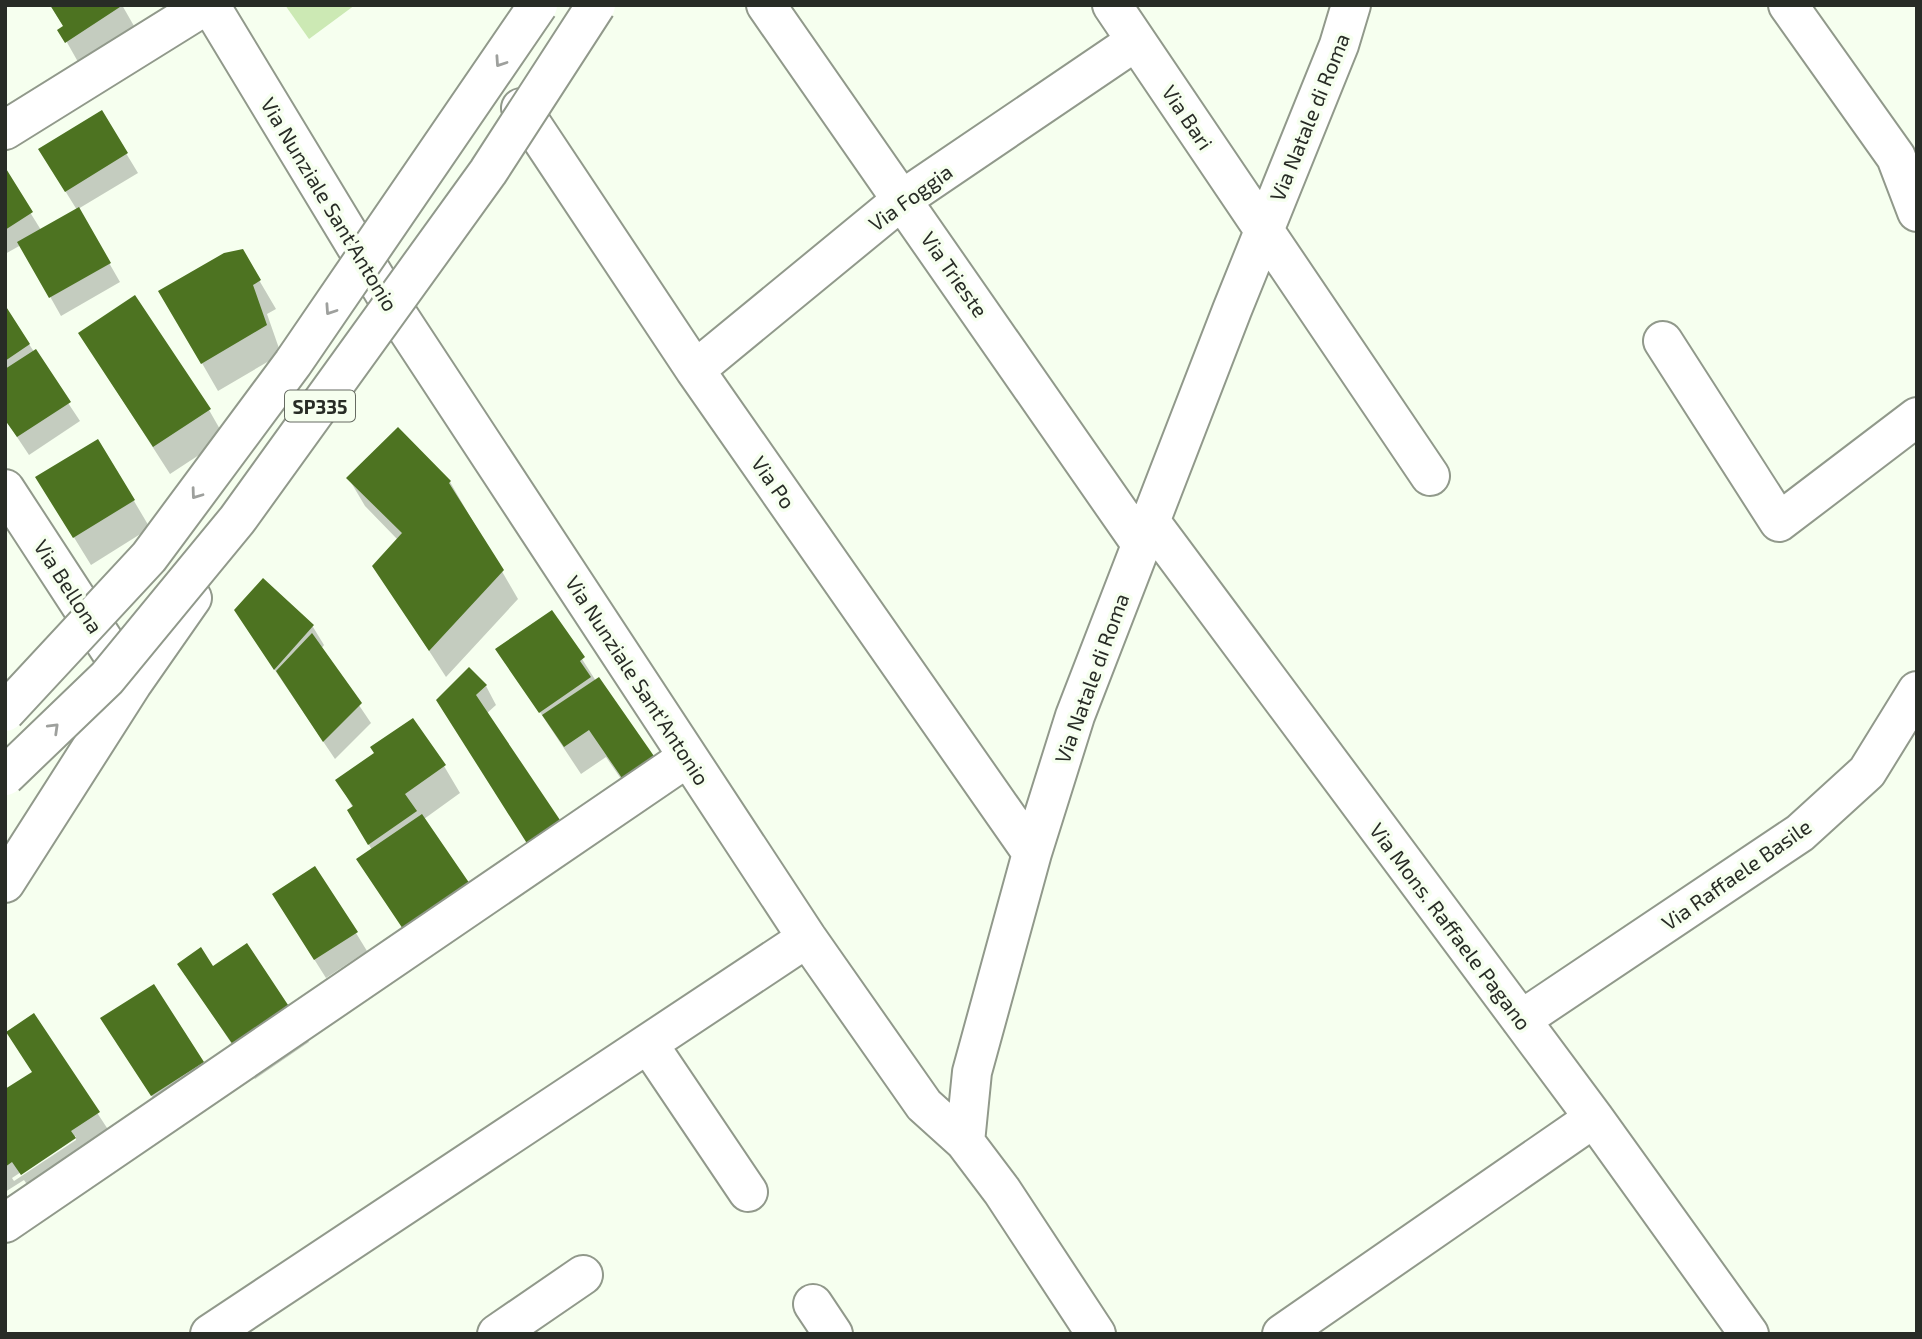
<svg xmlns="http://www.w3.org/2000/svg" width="1922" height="1339" font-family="'Exo 2',sans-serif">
<rect width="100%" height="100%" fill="#f6ffef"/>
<!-- green -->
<path fill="#cce9b4" d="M285 5H355L309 39Z"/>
<!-- shadow -->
<path fill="#0003" fill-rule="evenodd" d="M50 5H122L138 33 82 69 60 30 64 27Z
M101 112 138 173 78 209 120 282 61 316 21 245 5 254V172L41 230 77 210 51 168Z
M242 251 276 309 267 314 281 354 218 391 161 292Z
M5 308 80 421 29 455 5 419Z
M80 334 209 410 225 438 170 474Z
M349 479 450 482 518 599 446 677 374 566 398 540 365 506Z
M134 501 150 528 91 565 54 505Z
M263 581 313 627 324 645 321 649 371 723 335 759 247 629Z
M552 612 596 681 641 808 606 757 581 774 498 649Z
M486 686 496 705 486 714 449 719Z
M376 754 444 766 460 793 424 819 423 958 358 860 372 850 349 810 353 808 338 781Z
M285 913 356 933 367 951 326 978Z
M179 964 213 968 293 1015 309 1042 255 1079Z
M34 1016 109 1131 38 1201 24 1180 5 1192V1092L33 1073ZM76 1136V1140L14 1181 12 1178Z
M103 1019 203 1062 219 1090 169 1123Z"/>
<!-- building -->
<path fill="#4d7321" d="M50 5H123L65 43 57 30 63 26Z
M102 110 128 153 65 192 38 149Z
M5 167 33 212 5 230Z
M79 207 111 263 49 298 17 242Z
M243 249 261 280 253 285 267 325 201 364 158 291 224 253Z
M135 295 211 409 153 447 78 333Z
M5 305 30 344 5 361Z
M36 349 71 402 17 437 5 420V369Z
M398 427 451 481 449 483 504 570 429 651 372 566 402 533 346 478Z
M98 439 135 500 73 538 35 477Z
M263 578 314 625 274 670 234 610Z
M552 610 585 657 580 661 591 677 539 713 495 649Z
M312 633 362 703 323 742 276 671Z
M469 667 487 685 476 695 562 823 528 845 436 700Z
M599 677 656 759 624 781 589 730 564 747 542 715Z
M413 718 446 765 405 794 417 811 368 845 347 810 353 806 335 780 374 753 370 747Z
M422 814 472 887 405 932 356 859Z
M315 866 358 932 314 960 272 894Z
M247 943 294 1014 238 1052 177 964 201 947 213 966Z
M154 984 204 1062 151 1096 100 1018Z
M34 1013 100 1112 71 1131 76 1138 21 1175 12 1162 5 1167V1089L32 1072 6 1032Z"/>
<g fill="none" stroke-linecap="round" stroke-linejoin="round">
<defs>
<path id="minor" d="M210 5 394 309 807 938 924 1105 965 1142 1002 1191 1096 1334
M766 5 1141 544
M1112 5 1430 476
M1788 5 1896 157 1917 212
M521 108 695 370 1032 853
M5 130 206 5
M1663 341 1779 522 1917 417
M695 370 903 199 1136 41
M5 489 132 684
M1150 521 1594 1118 1749 1334
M5 883 132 684 192 598
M1521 1020 1800 833 1867 772 1917 691
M649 1045 748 1192
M965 1142 972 1072 1032 853 1075 716 1232 310 1339 45 1351 5
M5 1223 688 757
M813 1304 833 1334
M210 1334 807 938
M497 1334 583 1275
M1282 1334 1594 1118"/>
</defs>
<!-- minor casing -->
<use href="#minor" stroke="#91998b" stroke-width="42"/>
<!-- minor -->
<use href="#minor" stroke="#fff" stroke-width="38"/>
<defs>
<path id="highway-bridge" d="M5 712 149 557 293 363 538 5
M5 776 107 678 237 520 488 172 596 5"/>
</defs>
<!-- highway-bridge casing -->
<use href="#highway-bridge" stroke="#91998b" stroke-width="42" stroke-linecap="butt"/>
<!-- highway-bridge -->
<use href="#highway-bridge" stroke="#fff" stroke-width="38"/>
</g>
<!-- one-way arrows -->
<defs><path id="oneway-chevron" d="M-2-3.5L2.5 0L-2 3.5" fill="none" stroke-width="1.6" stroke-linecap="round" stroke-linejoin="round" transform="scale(1.75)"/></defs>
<g stroke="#9ea09d">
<use href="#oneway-chevron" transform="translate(500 62) rotate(124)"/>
<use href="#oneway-chevron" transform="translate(330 310) rotate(124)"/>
<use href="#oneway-chevron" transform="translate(196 494) rotate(126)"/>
<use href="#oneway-chevron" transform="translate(54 728) rotate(-44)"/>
</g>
<g text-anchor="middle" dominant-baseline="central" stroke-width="7" stroke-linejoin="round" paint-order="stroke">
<!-- shield labels -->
<rect fill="#f6ffef" stroke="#666b62" stroke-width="2" x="285" y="390.5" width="70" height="31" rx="5"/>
<g font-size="19" font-weight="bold" fill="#282c26">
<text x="320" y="406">SP335</text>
</g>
<!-- street labels -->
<g font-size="21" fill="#282c26" stroke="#f6ffef">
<text transform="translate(1188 117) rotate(56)">Via Bari</text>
<text transform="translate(1309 117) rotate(-68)">Via Natale di Roma</text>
<text transform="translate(910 197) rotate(-36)">Via Foggia</text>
<text transform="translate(330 204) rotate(59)">Via Nunziale Sant'Antonio</text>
<text transform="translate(955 274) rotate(55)">Via Trieste</text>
<text transform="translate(774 482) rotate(55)">Via Po</text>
<text transform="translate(69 586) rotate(57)">Via Bellona</text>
<text transform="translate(1091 678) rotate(-70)">Via Natale di Roma</text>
<text transform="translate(638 680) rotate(57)">Via Nunziale Sant'Antonio</text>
<text transform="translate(1736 874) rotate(-35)">Via Raffaele Basile</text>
<text transform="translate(1451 926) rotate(53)">Via Mons. Raffaele Pagano</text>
</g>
</g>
<!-- border -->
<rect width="1922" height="1339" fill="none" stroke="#282c26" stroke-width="14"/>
</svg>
